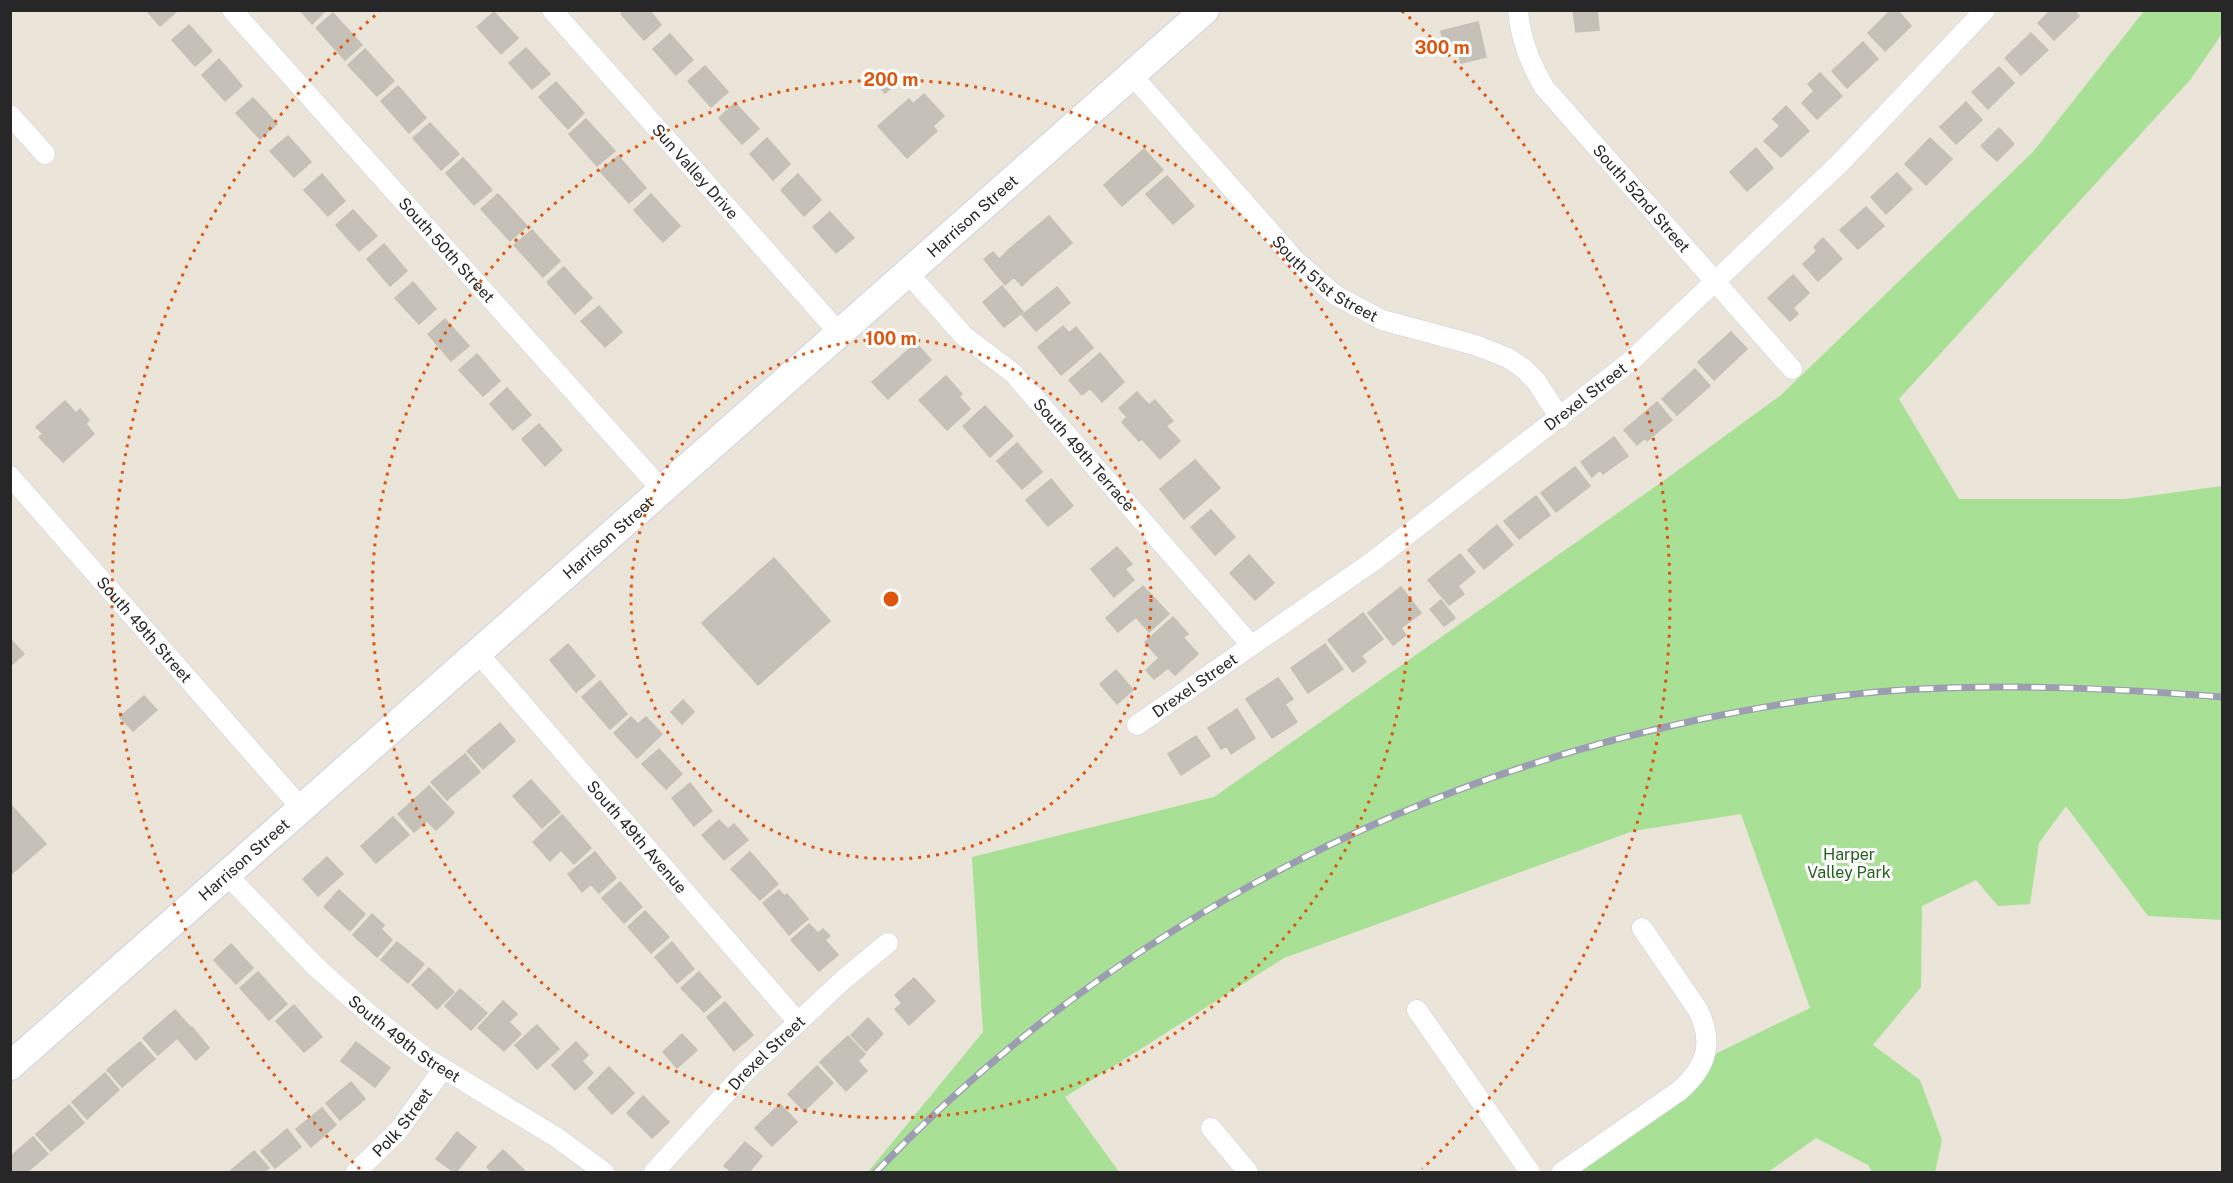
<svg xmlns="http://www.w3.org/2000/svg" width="2233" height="1183" font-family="'Public Sans',sans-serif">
<rect width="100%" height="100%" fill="#eae4d9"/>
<!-- green -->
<path fill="#a8e195" d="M2144 11H2222V34L2190 80 1899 399 1959 499H2125L2222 486V920L2148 916 2066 806 2039 843 2030 904 1998 906 1976 880 1922 906 1921 987 1873 1045 1920 1080 1942 1140 1935 1172H1872L1868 1165 1816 1138 1768 1172H1578L1690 1095 1708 1073 1715 1054 1810 1008 1741 814 1633 831 1284 958 1065 1097 1119 1172H868L983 1032 972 857 1214 797 1666 479 1781 395 2033 152Z"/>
<!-- building -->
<path fill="#c5c1b9" stroke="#c5c0b3" stroke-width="1.5" d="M146 10H177V11L160 26Z
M300 10H326L312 24Z
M624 10H649L661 25 644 40 621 14Z
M1573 10H1597L1599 30 1576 32Z
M1891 10H1897L1911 26 1885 51 1868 33Z
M2051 10H2074L2079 16 2054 40 2038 23Z
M494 12 518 38 501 54 477 27Z
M333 13 362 45 345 60 316 28Z
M1478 22 1486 57 1461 63 1457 48 1445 51 1441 31Z
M189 25 212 51 195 66 172 40Z
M2031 33 2048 50 2021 75 2005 58Z
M670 34 693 60 676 75 653 49Z
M1863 42 1878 59 1847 88 1832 71Z
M526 48 550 74 532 89 509 63Z
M365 49 394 81 377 96 348 65Z
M219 59 242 86 225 101 202 75Z
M705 66 728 92 711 107 688 81Z
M1999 67 2014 83 1988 109 1972 92Z
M881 72 894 86 885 93 872 79Z
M1820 73 1842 96 1817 119 1802 103 1814 91 1808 84Z
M556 82 584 113 568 129 539 97Z
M398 86 426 118 409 133 381 101Z
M924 94 944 116 933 126 937 131 907 158 878 126 909 99 913 104Z
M253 98 277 124 260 139 236 113Z
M1966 102 1982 120 1956 144 1940 127Z
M735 103 759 129 742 144 719 118Z
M1786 106 1809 131 1781 157 1764 141 1780 126 1773 119Z
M586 119 615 151 597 166 569 134Z
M430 123 459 154 441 170 413 138Z
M1999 128 2014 144 1997 161 1981 146Z
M288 136 311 162 294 177 270 151Z
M767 138 790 164 773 180 750 154Z
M1930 138 1952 159 1926 185 1905 164Z
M1756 148 1773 168 1747 191 1730 172Z
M1144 149 1163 170 1122 206 1104 185Z
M618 156 646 188 629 203 600 171Z
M463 158 492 190 474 205 446 173Z
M1897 173 1912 189 1886 214 1871 197Z
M322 174 345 201 328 216 304 190Z
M798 174 821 200 804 216 781 190Z
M1167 176 1194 206 1173 224 1146 194Z
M498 194 527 226 510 241 481 209Z
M651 194 680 226 663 242 634 210Z
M1866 207 1884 226 1858 249 1840 230Z
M353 210 377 236 359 251 336 225Z
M830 212 854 238 836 253 813 227Z
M1049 216 1072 243 1030 278 1007 251Z
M532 230 560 261 543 277 514 245Z
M1823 238 1842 259 1818 281 1803 264 1817 251 1814 247Z
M384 244 407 271 390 286 367 259Z
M993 252 999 259 1007 252 1029 279 1022 286 1014 277 1005 285 984 259Z
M564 267 592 298 575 314 547 282Z
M1793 275 1809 293 1793 308 1798 314 1790 321 1768 298Z
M413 282 436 309 419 324 395 298Z
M1002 286 1023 312 1004 327 983 302Z
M1057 287 1070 303 1036 331 1022 315Z
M599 306 622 332 605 347 581 321Z
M445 319 469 346 451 361 428 334Z
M1063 326 1069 333 1076 327 1093 348 1061 375 1038 347Z
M1731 332 1747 349 1714 380 1698 362Z
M916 343 931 360 888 399 872 382Z
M1100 353 1124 382 1102 402 1090 388 1082 395 1069 380Z
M477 354 500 381 483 396 459 370Z
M1695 369 1710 386 1677 415 1662 399Z
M946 376 962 394 959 397 970 409 947 430 919 400Z
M507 388 531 415 513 430 490 404Z
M1137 392 1149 405 1155 400 1173 421 1166 426 1180 441 1160 459 1142 439 1139 441 1122 422 1127 417 1119 408Z
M65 401 76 413 80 409 89 420 86 424 94 434 63 462 39 437 43 434 36 427Z
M1657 402 1672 420 1647 441 1645 438 1637 445 1624 430Z
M985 406 1013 436 990 457 963 426Z
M539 424 562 450 545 466 522 439Z
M1614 437 1628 456 1603 474 1600 470 1592 477 1581 462Z
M1017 443 1042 472 1022 489 997 461Z
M1195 460 1220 488 1184 519 1160 489Z
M1575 467 1590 486 1556 512 1541 493Z
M1051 479 1073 506 1048 526 1026 500Z
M1536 496 1550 515 1519 539 1504 521Z
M1211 510 1235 537 1215 555 1191 527Z
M1497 525 1513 545 1484 569 1468 550Z
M1117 547 1132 564 1125 569 1134 580 1114 597 1091 569Z
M1460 554 1475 572 1458 586 1464 594 1449 605 1428 580Z
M1249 555 1274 583 1255 600 1230 573Z
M774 558 830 621 758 685 702 623Z
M1143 586 1169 614 1149 632 1136 617 1118 632 1106 618Z
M1401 587 1421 613 1401 628 1406 635 1393 645 1368 613Z
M1441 600 1455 618 1444 626 1430 609Z
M1363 613 1383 639 1361 656 1366 662 1353 672 1328 640Z
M1173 617 1188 634 1183 637 1198 654 1175 675 1168 668 1154 679 1146 670 1159 658 1145 642Z
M10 639 24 654 10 666Z
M568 644 595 676 576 692 550 660Z
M1325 644 1343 669 1308 693 1291 668Z
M1116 670 1133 690 1117 704 1100 684Z
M1278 678 1293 699 1285 704 1297 722 1272 738 1246 699Z
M600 681 627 714 610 729 582 697Z
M144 696 157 710 133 731 120 717Z
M683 700 694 712 682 724 671 712Z
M1237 709 1255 738 1231 754 1227 746 1221 749 1208 728Z
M631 717 638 724 646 717 662 734 637 758 614 733Z
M500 723 515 741 483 769 467 751Z
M1196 736 1210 756 1181 775 1168 754Z
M659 749 682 774 666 789 642 764Z
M465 754 480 772 447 800 431 782Z
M531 780 560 812 542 828 513 796Z
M690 783 712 811 694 826 672 798Z
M429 786 454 813 436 830 427 821 414 832 398 814Z
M10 804 46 844 10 875Z
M562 815 591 848 574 864 561 850 550 861 533 842Z
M393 817 409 835 376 863 361 846Z
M719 820 728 829 734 824 748 840 724 860 702 835Z
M595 852 616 878 599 893 591 884 582 892 568 874Z
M750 852 778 884 760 900 731 869Z
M327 857 343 874 318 896 303 879Z
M620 882 642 907 624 923 602 898Z
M339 890 365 914 350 931 324 907Z
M779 890 784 896 787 894 808 919 789 935 763 903Z
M645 911 669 937 651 953 628 927Z
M372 914 384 925 381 929 392 940 377 957 353 935Z
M809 924 818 933 823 929 830 936 825 940 838 955 819 971 791 940Z
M397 942 424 964 408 983 381 960Z
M672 942 694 969 677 983 655 957Z
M231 944 253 968 236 984 214 960Z
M429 968 454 992 437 1009 412 985Z
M258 972 287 1004 269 1020 240 988Z
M699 972 721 997 704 1012 681 988Z
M914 978 935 1001 909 1025 895 1009 902 1003 895 995Z
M460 989 487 1013 471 1030 445 1006Z
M503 1001 517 1014 509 1022 521 1034 504 1051 478 1028Z
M725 1002 753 1035 734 1051 707 1017Z
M294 1005 322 1037 304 1052 276 1021Z
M175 1010 190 1027 158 1055 143 1038Z
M868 1018 883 1034 866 1051 851 1035Z
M537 1025 559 1049 537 1069 515 1045Z
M192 1027 209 1048 196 1060 178 1039Z
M682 1034 697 1050 677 1068 663 1052Z
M848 1036 865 1054 858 1061 867 1071 846 1091 820 1062Z
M140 1042 155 1059 122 1087 107 1070Z
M356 1042 390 1068 375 1087 341 1061Z
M576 1042 588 1055 582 1061 593 1073 575 1090 552 1065Z
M817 1066 833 1083 804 1111 788 1094Z
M609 1067 634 1093 612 1114 588 1088Z
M105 1073 119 1090 87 1119 72 1102Z
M351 1082 365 1099 340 1120 326 1103Z
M643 1096 669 1122 652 1138 627 1113Z
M780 1104 797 1122 772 1146 755 1128Z
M69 1105 84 1123 51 1151 36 1134Z
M322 1108 336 1125 311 1147 296 1129Z
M287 1129 301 1147 275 1168 261 1151Z
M457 1132 476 1147 456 1172H454L436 1159Z
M33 1137 48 1154 27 1172H10V1157Z
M745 1142 762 1156 749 1172H732L724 1166Z
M503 1150 526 1172H492L487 1167Z
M254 1151 269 1168 263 1172H229Z"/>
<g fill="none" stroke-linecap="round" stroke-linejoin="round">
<defs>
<g id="street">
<path id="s1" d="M232 10 662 490"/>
<path id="s2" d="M552 10 840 334"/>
<path id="s3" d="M1518 10C1520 39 1530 63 1544 87L1792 369"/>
<path id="s4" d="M1132 75 1296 261 1335 295 1382 320 1475 345 1508 358 1523 368 1536 381 1560 418"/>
<path d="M10 115 45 154"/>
<path id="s5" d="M908 273 964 336 1013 373 1251 645"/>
<path id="s6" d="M10 476 302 809"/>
<path id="s7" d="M478 653 797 1021"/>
<path id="s8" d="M1137 725 1372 562 1631 361 1839 164 1985 10"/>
<path id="s9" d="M227 875 317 968 369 1014 426 1058 556 1137 604 1172"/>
<path d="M1417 1010 1530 1172"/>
<path d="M1211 1128 1248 1172"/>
<path id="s10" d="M356 1172 398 1131 443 1069"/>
<path id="s11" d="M654 1172 746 1071 843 980 888 943"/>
<path d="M1562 1172 1679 1091C1707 1067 1714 1043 1698 1010L1642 928"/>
</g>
<g id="secondary">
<path id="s12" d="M10 1066 1205 10"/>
</g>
</defs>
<!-- street casing -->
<use href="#street" stroke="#ced0e1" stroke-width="21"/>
<!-- secondary casing -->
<use href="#secondary" stroke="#ced0e1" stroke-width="30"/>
<!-- street -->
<use href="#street" stroke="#fff" stroke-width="20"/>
<!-- secondary -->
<use href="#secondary" stroke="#fff" stroke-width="28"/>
<defs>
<path id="rail" d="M876 1172C1095 942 1387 786 1697 720 1760 707 1824 696 1888 691 2000 683 2111 688 2222 697"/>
</defs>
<!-- rail casing -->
<use href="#rail" stroke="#9c9db2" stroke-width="7"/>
<!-- rail -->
<use href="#rail" stroke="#fff" stroke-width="4.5" stroke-dasharray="14" stroke-linecap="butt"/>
</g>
<!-- distance rings -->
<g fill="none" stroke="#de560d" stroke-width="3" stroke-dasharray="3 6">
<circle cx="891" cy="599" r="260"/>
<circle cx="891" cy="599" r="519"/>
<path d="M360 1169A779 779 0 0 1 380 11M1402 11A779 779 0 0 1 1422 1169"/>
</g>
<g text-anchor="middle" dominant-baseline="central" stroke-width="6" stroke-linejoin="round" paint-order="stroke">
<!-- street labels -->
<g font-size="16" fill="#272727" stroke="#fff">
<text stroke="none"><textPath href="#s2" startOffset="216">Sun Valley Drive</textPath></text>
<text stroke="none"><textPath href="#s3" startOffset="230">South 52nd Street</textPath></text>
<text stroke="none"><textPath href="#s12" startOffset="1284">Harrison Street</textPath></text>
<text stroke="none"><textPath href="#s1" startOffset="322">South 50th Street</textPath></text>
<text stroke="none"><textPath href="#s4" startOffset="282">South 51st Street</textPath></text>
<text stroke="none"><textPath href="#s8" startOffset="556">Drexel Street</textPath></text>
<text stroke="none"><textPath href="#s5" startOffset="254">South 49th Terrace</textPath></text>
<text stroke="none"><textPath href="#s12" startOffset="798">Harrison Street</textPath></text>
<text stroke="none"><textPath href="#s6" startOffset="204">South 49th Street</textPath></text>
<text stroke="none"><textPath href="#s8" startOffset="70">Drexel Street</textPath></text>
<text stroke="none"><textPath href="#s7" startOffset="243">South 49th Avenue</textPath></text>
<text stroke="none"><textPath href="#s12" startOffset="312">Harrison Street</textPath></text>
<text stroke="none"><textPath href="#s9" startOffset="242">South 49th Street</textPath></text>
<text stroke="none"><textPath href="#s11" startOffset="164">Drexel Street</textPath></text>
<text stroke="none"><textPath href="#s10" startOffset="68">Polk Street</textPath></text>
</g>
<!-- park labels -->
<g font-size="16" fill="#22621a" stroke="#fff">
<text x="1849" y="854">Harper<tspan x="1849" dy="18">Valley Park</tspan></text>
</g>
</g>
<circle cx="891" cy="599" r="9" fill="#de560d" stroke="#fff" stroke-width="3"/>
<g font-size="18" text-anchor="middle" font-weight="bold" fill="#de560d" stroke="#fff" stroke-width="6" stroke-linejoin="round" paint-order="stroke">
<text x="1442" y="54">300 m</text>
<text x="891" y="86">200 m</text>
<text x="891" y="345">100 m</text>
</g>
<!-- border -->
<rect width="2233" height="1183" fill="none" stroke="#272727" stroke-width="24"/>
</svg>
